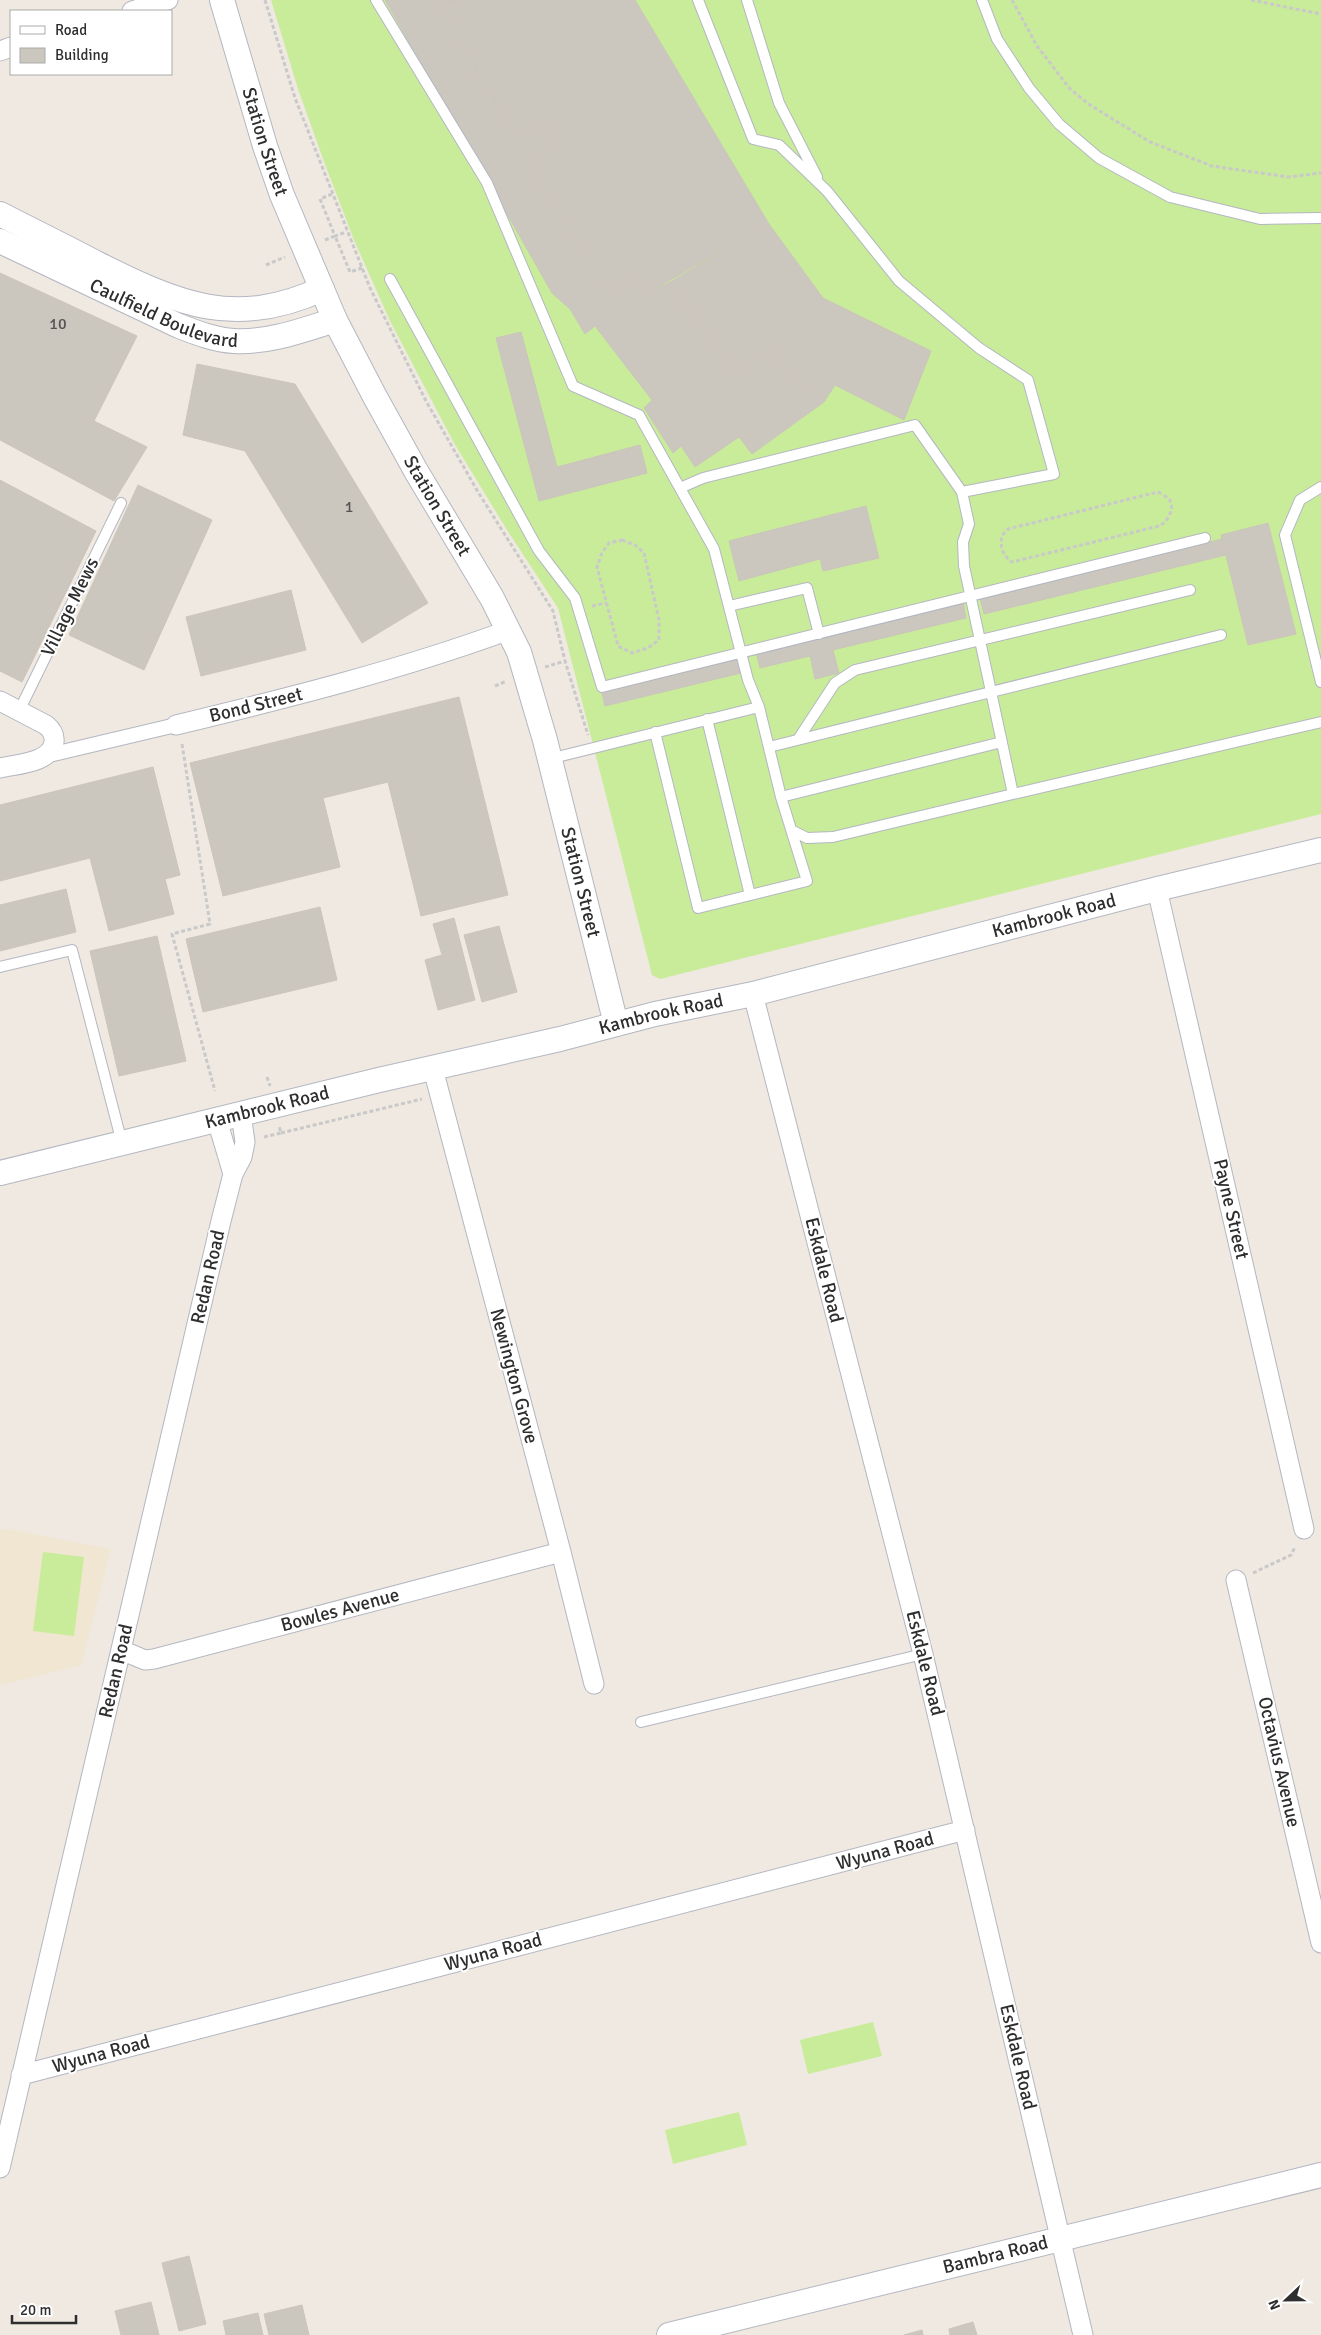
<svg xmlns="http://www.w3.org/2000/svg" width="1321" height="2335" font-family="Signika,sans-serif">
<rect width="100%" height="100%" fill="#efe9e1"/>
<!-- education -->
<path fill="#f0e6d1" d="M8 1529 111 1549 81 1665 0 1685V1530Z"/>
<!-- pitch -->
<path fill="#c9ec9a" d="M271 0H1321V814L660 979 652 975 558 608 507 530 454 443 390 321 354 240 323 159 298 89Z
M43 1552 84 1557 74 1636 33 1631Z
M873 2022 882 2056 808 2074 800 2040Z
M739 2112 747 2145 673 2164 665 2130Z"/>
<!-- building -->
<path fill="#cbc7bf" stroke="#cbc5ba" d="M385 0H456L441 6 515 137 547 122 559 144 529 164 608 292 636 275 649 292 670 282 735 373 770 347 787 369 824 402 752 454 739 437 695 467 681 446 673 453 644 408 652 400 595 326 585 334 570 309 552 293Z
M456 0H635L769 224 649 292 636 275 608 292 529 164 559 144 547 122 515 137 441 6Z
M769 224 823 298 931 351 904 420 835 385 824 402 787 369 770 347 735 373 670 282Z
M0 273 137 336 94 421 147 447 114 501 0 440Z
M521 332 557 467 640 445 647 473 539 501 496 338Z
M197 364 295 384 428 603 362 643 245 451 183 435Z
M0 480 96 531 22 682 0 671Z
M138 485 212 520 144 670 69 635Z
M866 506 879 558 823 571 820 559 739 581 729 541Z
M1268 523 1296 634 1248 645 1221 535Z
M1222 539 1226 555 984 614 980 598Z
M291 590 306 650 201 676 186 617Z
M963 602 966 618 833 650 839 673 815 679 810 656 760 668 756 652Z
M738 657 741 673 605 706 601 690Z
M459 697 508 895 421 916 388 782 323 798 340 867 223 896 190 763Z
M153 767 180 875 165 879 174 914 109 931 90 858 0 881V805Z
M66 889 76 932 0 951V905Z
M320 907 337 980 203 1012 186 939Z
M454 918 475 1000 438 1010 425 960 442 955 433 924Z
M499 926 517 992 482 1002 464 935Z
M157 936 186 1061 119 1076 90 951Z
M189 2256 206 2324 179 2331 162 2263Z
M151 2302 159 2335H121L115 2311Z
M302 2305 309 2335H269L264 2314Z
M258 2313 263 2335H226L223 2321Z
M973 2322 977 2335H950L949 2329Z
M922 2330 923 2335H904Z"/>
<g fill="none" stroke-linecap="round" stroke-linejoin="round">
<defs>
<path id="service" d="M376 0 487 183 573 386 639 415 714 549 748 680 759 707 781 797 807 881 698 908 655 732
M698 0 753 139 779 145 827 191 899 281 979 348 1028 380 1054 474 962 492
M747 0 779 103 817 177
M982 0 997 39 1029 88 1059 124 1099 158 1170 197 1260 219 1321 218
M390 279 539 551 575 598 602 687 1205 538
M1321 487 1300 500 1285 535 1321 682
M680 488 703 478 915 425 962 492 969 524 963 542 964 566 1013 794 833 837 807 838 793 831
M729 606 807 588 819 634
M19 711 121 503
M707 719 750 895
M799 738 835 683 855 670 1190 590
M769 747 1221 635
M549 759 759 707
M1013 794 1321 722
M781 797 1002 742
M0 967 72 950 122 1143
M641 1722 923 1654"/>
<path id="pedestrian" d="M45 756 176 725"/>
<path id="minor" d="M132 11 168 0
M0 51 11 47
M0 701 46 725C51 729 55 734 54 742 51 763 17 764 0 768
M176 725C288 698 400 670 509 630
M1157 889 1304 1529
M753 994 923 1654 1083 2335
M433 1069 561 1552 594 1684
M217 1120 233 1174
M1236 1580 1321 1943
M121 1650 145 1660 154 1659 561 1552
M21 2075 965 1830
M0 2168 221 1221 233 1174 242 1157 245 1142 241 1114"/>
<g id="tertiary">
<path id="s1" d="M222 0 265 146 282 195 335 320 374 395 416 471 492 598 519 652 545 740 616 1024"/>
<path d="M0 214C33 231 66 247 98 264 178 304 235 329 322 289"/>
<path id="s2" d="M0 241 179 326C197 333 215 340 234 341 268 343 303 330 335 320"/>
<path id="s3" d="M0 1173 379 1080 560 1039 655 1014 753 994 1157 889 1321 850"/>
<path id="s4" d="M669 2335 1321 2175"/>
</g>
</defs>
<!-- service casing -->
<use href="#service" stroke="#b4b7c1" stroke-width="12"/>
<!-- pedestrian casing -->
<use href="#pedestrian" stroke="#b4b7c1" stroke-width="16"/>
<!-- minor casing -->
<use href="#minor" stroke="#b4b7c1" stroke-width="21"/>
<!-- tertiary casing -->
<use href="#tertiary" stroke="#b4b7c1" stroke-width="26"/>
<!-- path -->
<path stroke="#c9c9c9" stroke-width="3" stroke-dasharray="4 2.5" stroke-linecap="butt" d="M265 0 295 98 370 288 426 401 478 492 553 611 565 661
M1012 0 1037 46 1070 89 1090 105 1150 142 1212 166 1289 177 1321 173
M1251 0 1321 14
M332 194 320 199 335 236 346 232
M325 240 335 236 350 272 362 268
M266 265 285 257
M1158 492C1161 494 1166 496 1169 499 1176 508 1167 523 1159 526L1012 562C1001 555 996 538 1008 529Z
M622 540 635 545 644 553 659 620V640L648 648 632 653 618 646 597 567 602 553 609 543Z
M592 606 606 603
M545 667 565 661 588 735
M495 686 507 681
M182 744 210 924 172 934 215 1091
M267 1077 270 1086
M281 1133 422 1099
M264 1137 281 1133 279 1126
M1253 1573 1291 1555 1295 1547"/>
<!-- service -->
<use href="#service" stroke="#fff" stroke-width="10"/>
<!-- pedestrian -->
<use href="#pedestrian" stroke="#fff" stroke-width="14"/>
<!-- minor -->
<use href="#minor" stroke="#fff" stroke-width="19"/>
<!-- tertiary -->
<use href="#tertiary" stroke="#fff" stroke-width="24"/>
</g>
<g text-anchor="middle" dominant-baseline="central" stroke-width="4" stroke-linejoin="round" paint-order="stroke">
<!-- number labels -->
<g font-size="16" fill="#555452">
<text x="58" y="324">10</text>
<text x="349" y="507">1</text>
</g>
<!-- street labels -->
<g font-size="19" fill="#2e2e2e" stroke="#fff">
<text stroke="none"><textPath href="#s1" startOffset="148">Station Street</textPath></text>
<text stroke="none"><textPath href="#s2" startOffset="180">Caulfield Boulevard</textPath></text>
<text stroke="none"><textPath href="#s1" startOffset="552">Station Street</textPath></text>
<text transform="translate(70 607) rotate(-64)">Village Mews</text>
<text transform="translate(256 705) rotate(-14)">Bond Street</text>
<text stroke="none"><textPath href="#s1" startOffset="958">Station Street</textPath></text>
<text stroke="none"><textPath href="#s3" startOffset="1085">Kambrook Road</textPath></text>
<text stroke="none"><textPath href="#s3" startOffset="680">Kambrook Road</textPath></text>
<text stroke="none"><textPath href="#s3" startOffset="275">Kambrook Road</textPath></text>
<text transform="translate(1231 1209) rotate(77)">Payne Street</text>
<text transform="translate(824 1270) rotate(76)">Eskdale Road</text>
<text transform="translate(208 1277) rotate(-77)">Redan Road</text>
<text transform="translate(514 1376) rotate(75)">Newington Grove</text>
<text transform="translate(340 1610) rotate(-15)">Bowles Avenue</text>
<text transform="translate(925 1663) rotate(76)">Eskdale Road</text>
<text transform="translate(116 1671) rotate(-77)">Redan Road</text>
<text transform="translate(1279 1762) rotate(77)">Octavius Avenue</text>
<text transform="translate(885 1851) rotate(-15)">Wyuna Road</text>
<text transform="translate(493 1952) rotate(-15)">Wyuna Road</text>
<text transform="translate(101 2054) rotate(-15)">Wyuna Road</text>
<text transform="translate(1018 2057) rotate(77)">Eskdale Road</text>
<text stroke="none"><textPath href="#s4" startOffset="336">Bambra Road</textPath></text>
</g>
</g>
<!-- legend -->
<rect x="10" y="10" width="162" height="65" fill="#ffffff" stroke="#ababab"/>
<rect x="20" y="26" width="25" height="8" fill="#ffffff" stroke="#ababab"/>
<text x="55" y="35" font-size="15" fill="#2e2e2e">Road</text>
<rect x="20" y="48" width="25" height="15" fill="#cbc7bf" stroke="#ababab"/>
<text x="55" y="60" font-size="15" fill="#2e2e2e">Building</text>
<!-- north arrow -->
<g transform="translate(1286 2300) rotate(248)" stroke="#ffffff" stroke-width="4" paint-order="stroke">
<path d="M0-4L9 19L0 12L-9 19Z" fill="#2e2e2e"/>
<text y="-8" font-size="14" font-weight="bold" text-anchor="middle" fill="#2e2e2e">N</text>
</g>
<!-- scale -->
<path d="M12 2315v8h64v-8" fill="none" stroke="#2e2e2e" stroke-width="2.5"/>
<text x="20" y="2315" font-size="15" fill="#2e2e2e" stroke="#ffffff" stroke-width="4" paint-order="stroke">20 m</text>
</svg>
